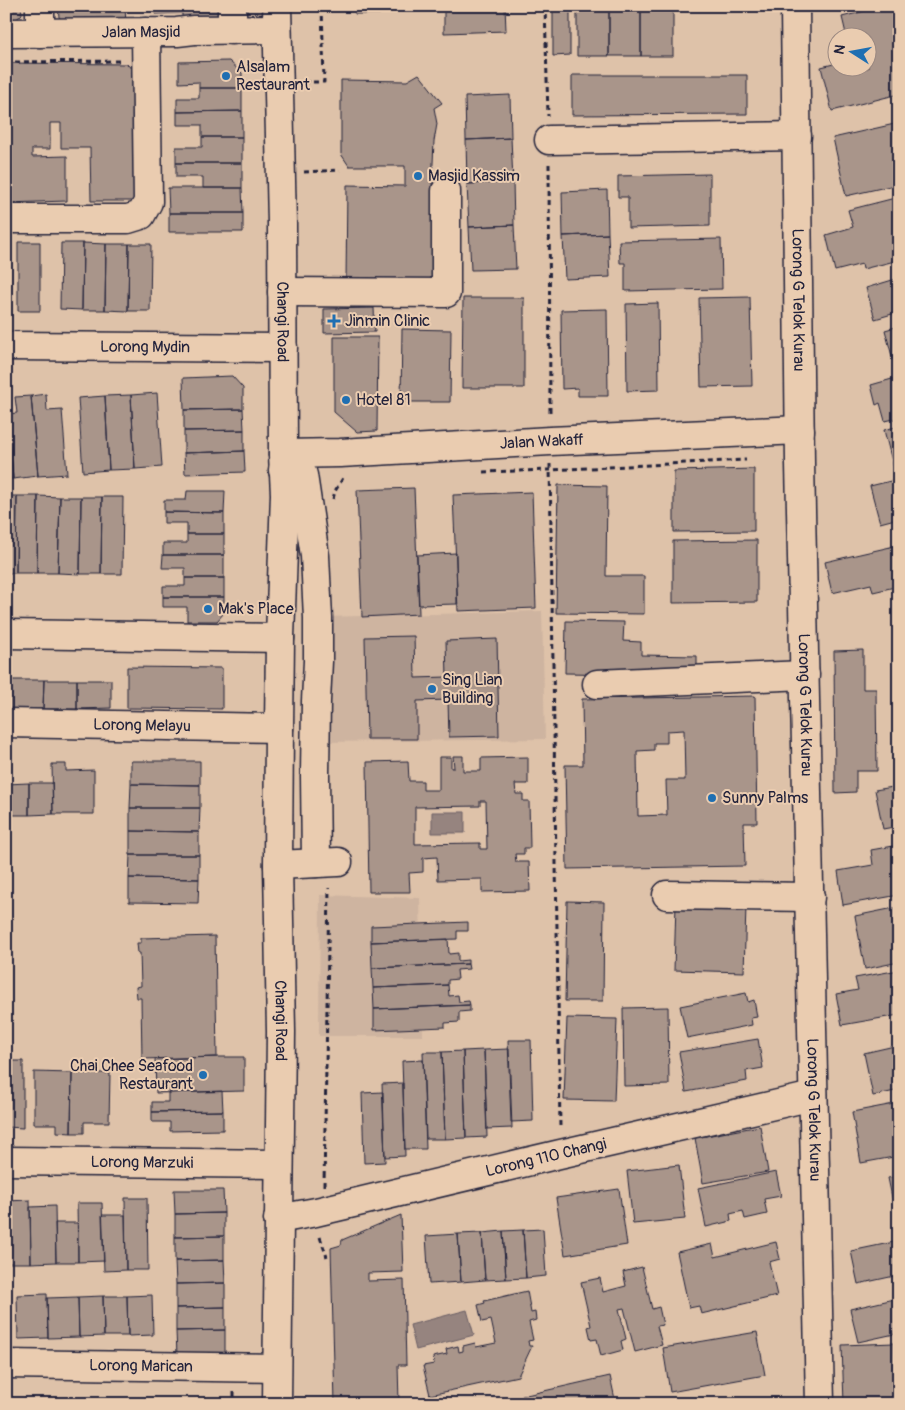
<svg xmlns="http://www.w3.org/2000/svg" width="905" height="1410" font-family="Pangolin,sans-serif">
<rect width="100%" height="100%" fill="#dec2a9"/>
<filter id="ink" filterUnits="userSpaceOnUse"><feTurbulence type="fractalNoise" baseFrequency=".02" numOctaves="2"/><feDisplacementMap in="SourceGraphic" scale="10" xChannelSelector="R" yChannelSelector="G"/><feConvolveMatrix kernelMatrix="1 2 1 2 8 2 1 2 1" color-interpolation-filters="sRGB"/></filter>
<g filter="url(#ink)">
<!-- built -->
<path fill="#ceb4a0" d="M542 611 545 739 323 742 324 617Z
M320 895 420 898 423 1036H319Z"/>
<!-- water -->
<path fill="#96847f" stroke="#685d64" d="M432 812H465V833H432Z
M467 1310 474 1335 416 1350 410 1325Z"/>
<!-- building -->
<path fill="#a9958a" stroke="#22223b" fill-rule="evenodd" d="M6 6H21L22 14 10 25H6Z
M58 6H125L126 25 69 26 59 17Z
M155 6H221V23H182V13L155 14Z
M355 6H380V14H355Z
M444 6H505L506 31 444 33Z
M553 6H570V55L553 56Z
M577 6H609V56H577Z
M609 6H641V56H609Z
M641 6H673V56H641Z
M884 6H899V94L832 111 821 67 838 63V68H868V38H847L842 17Z
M229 61 242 73V88H199V82L179 83V62Z
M6 63 127 64 134 72 141 201H91L90 148H61V123H50V149H32V157L67 156V201L6 203Z
M419 74 442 103 434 108 437 124 434 141 432 186H437L435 284 346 283 347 185 405 186V166H349L341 154V80L407 81Z
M572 75H747V114L572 115Z
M199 88H242V111L177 112V98H199Z
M510 95 511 138 466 140 465 97Z
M242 111V137H202V125H177V112Z
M899 123V184L846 196 833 138Z
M202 137H242V163H176V147H202Z
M511 138 513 182 467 184 466 140Z
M176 163H242V188H203V177H176Z
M710 174V226L628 228V197H618V176Z
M513 182 514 225 469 227 467 184Z
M168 188H242L243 213H169Z
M607 190 608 234 563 236 562 192Z
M899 197V260L863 269 862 264 835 271 826 235 853 227 848 210Z
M169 213H243V232H169Z
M514 225 516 269 471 270 469 227Z
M608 234 610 277 565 279 563 236Z
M721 239 722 289 625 291V263H620L619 241Z
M6 241 8 313H6Z
M18 242H40V311H18Z
M61 243H83L82 310 60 309Z
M83 243 106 244 105 310H82Z
M106 244H129L128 311 105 310Z
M129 244H151L150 311H128Z
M899 278V312L875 319 866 288Z
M750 297 752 386 701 387 699 298Z
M463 298H524V388H462Z
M658 303 659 390 627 391 626 304Z
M374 308 375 332 324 333V309Z
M607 309 608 396H578V388L562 389 561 310Z
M899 326V358L893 360 885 330Z
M402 329 451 330 450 402H401Z
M334 337H378L377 431 357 432 334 412Z
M232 376 243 388V409L184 410 183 378Z
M899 377V418L885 421 880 403 876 405 871 385Z
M157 393 162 467 135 469 131 395Z
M46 394 47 411 62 410 67 474 38 476 31 396Z
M131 395 135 469 109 470 105 396Z
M31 396 38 476 13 479 8 414 17 413 15 397Z
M105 396 109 470 83 472 78 398Z
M243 409 244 430 184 431V410Z
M6 414H8L13 479H6Z
M899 426V472L895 473 884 430Z
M244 430V451L184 453V431Z
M244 451 245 472 185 474 184 453Z
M754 469V531L674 532V471Z
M899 479V518L880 523 870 486Z
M558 485 607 486 606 576H644V614L556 613Z
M414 488 419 614 362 617 357 490Z
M187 491H225L224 513 164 512V500H186Z
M532 492 536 608 458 611 453 495Z
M6 496H17L16 573H6Z
M17 496H38L37 573H16Z
M38 496 60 497 58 573H37Z
M60 497H81L80 574 58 573Z
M81 497H102L101 574H80Z
M102 497H123L122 574H101Z
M164 512 224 513V534H187V523H164Z
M187 534H224V555H163V543H187Z
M757 540V602L673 603V541Z
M899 545V586L873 592 871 584 832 593 825 562Z
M456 553 457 604 419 605 417 555Z
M163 555H224V578H185V568H162Z
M185 578H224V597H163V586H185Z
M163 597H224V613L217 621H187V607H163Z
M566 621 624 622 623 641 641 642V655L697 656V675L565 673Z
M414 636 415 678 447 677 446 641 497 639 499 736 449 737 448 700 417 701V739H367L365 637Z
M863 650V689H876L877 771H856V792L835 793 834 651Z
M127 667 222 668V709L127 708Z
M6 680H10V709H6Z
M10 680H44L43 709H10Z
M44 680H77V709H43Z
M77 680H111V708L77 709Z
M755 696 757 823H744L745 866 567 869 565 765H583L582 699ZM684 730 685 780H666L667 815 638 816 637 751 654 750V743H667V731Z
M453 756H463V771H481V758L528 757V784H515L516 794H523V801H529L530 848H524V854H515L516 862H529L530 891 482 892V879L438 880 437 857 423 858V872L409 873 410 892H369L367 762 408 761 409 781H423V790H439V757H451V768H454ZM480 801H486L487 849H480V843L415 844V807L480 806Z
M131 761H200V785L131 784Z
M52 764H66V771L94 770V814H53Z
M29 783H52L53 814 29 815Z
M29 783V815H6V784Z
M131 784 200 785V808H130Z
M899 786V826L883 829 875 790Z
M130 808H200L199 832 130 831Z
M130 831 199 832V855H130Z
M899 845V895L843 905 838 871 873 865 871 850Z
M130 855H199V879L129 878Z
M129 878 199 879 198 903 129 902Z
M567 901 604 902 603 1001H565Z
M676 904 746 906 744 972 674 970Z
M899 907V962L865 969 855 916Z
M468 922V931H457V939L371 942V926Z
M215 936 217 1057 142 1059 141 998H137L136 987 141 986 140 953H138L137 943H141V938Z
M448 939 449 954 458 953V961L468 960V964L372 968 371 942Z
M468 964 469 969 457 970 458 979 448 980V985L373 988 372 968Z
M899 970V1015L842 1025 836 994 858 990 855 978Z
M448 985 449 996 458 995 459 1002 469 1001 470 1005 374 1009 373 988Z
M746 993 748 1002 754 1000 757 1017 751 1018 752 1025 687 1038 680 1006Z
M470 1005V1011L459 1012V1022L445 1023V1027L374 1030V1009Z
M668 1007 669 1085 624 1086 623 1008Z
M567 1018 617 1019 614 1101 564 1100Z
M758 1039 763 1068 746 1071 747 1081 686 1092 679 1052Z
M508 1040H531L533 1121 511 1122Z
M899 1045V1090L873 1096 864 1053Z
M509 1049 512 1128 487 1129 484 1050Z
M484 1050 487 1137 466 1138 463 1051Z
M463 1051 466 1138 445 1139 442 1052Z
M423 1052H442L445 1139H426Z
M217 1057H244V1091L156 1093 155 1059Z
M423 1060 426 1149H405L402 1061Z
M6 1061H23V1128L6 1127Z
M34 1072 72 1073 71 1133 57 1132V1124H34Z
M72 1073H110L109 1122H84V1133H71Z
M403 1083 405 1156 385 1157 382 1084Z
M222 1091 223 1111 152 1112V1102H168V1093Z
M383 1092 385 1162 364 1163 362 1093Z
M899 1103V1156L861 1163 852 1112Z
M223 1111V1130L170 1131V1122H152V1112Z
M760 1126 768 1172 703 1183 695 1138Z
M679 1165 685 1219 633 1224 627 1171Z
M776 1172 781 1196 764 1199 767 1214 745 1219 743 1211 730 1214 731 1221 706 1227 698 1188Z
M899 1176V1200L893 1202 888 1178Z
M619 1189 627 1245 565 1255 556 1198Z
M174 1190H223L224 1213 175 1214Z
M125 1198H147L148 1270H126Z
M30 1200 31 1263H6V1201Z
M77 1203H102L104 1261 78 1262Z
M55 1206 56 1262 31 1263 30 1207Z
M224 1213V1236L175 1237V1214Z
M102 1215H125L126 1270 104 1271Z
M401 1215 403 1272 368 1273V1281L404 1280 406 1365H398L399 1403 335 1404 331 1248 341 1245 342 1240Z
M55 1223H78V1262H56Z
M543 1229 546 1276 526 1278 523 1230Z
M523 1230 526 1278 506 1279 503 1231Z
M503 1231 506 1279 485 1280 482 1233Z
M482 1233 485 1280 461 1282 458 1234Z
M458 1234 461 1282 429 1284 426 1236Z
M224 1236V1260L175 1261V1237Z
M899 1241V1275L858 1284 851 1251Z
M776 1242 780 1259 769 1262 777 1296 701 1314 699 1306 689 1308 677 1252 712 1244 715 1257Z
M224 1260 225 1283 176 1284 175 1261Z
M642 1267 652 1309 659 1307 663 1325 657 1326 662 1345 635 1352 624 1308 619 1309 626 1339 621 1341 623 1350 601 1356 597 1339 591 1340 588 1327 591 1326 581 1282 600 1278 603 1292 626 1286 623 1272Z
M225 1283V1307L176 1308V1284Z
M527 1291 531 1313 535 1312 536 1320 529 1322 533 1340 528 1341 529 1346H532L518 1376 430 1395 423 1366 434 1364 433 1357 447 1354 446 1349 458 1346 459 1352 463 1351V1346L475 1343 476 1347 496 1343 491 1320 482 1322 478 1305 485 1303 484 1301Z
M47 1294 48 1338 18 1339 17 1295Z
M152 1295 153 1335 128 1336 127 1296Z
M103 1296 104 1336 79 1337 78 1297Z
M103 1296H127L128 1336H104Z
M78 1297 79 1337 48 1338 47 1298Z
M899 1298V1333L858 1342 850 1309Z
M225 1307V1330L176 1331V1308Z
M225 1330V1354L177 1355 176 1331Z
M757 1332 765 1375 670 1392 663 1348Z
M894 1343 895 1404H844L842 1345Z
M610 1376 616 1404H524L522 1396Z"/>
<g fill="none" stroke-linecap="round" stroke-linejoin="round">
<defs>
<g id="minor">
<path d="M40 6V33"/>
<path d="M232 6V30"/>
<path id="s1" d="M795 6 800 463 820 1404"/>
<path id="s2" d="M6 33 177 32 194 30 277 29"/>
<path d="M549 140 797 136"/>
<path d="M6 219H128L141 215 148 202 146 32"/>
<path d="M282 292 446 293V191"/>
<path id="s3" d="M6 346 283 348"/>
<path id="s4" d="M283 454 340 453 550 441 800 430"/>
<path d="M283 470 299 471 303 475 315 556 318 618V661L316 701 315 775 316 863"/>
<path d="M6 634 280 638"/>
<path d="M597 684 805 675"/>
<path id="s5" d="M6 723 279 728"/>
<path d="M278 865 338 862"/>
<path d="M667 895 810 897"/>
<path id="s6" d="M6 1161 279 1164"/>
<path id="s7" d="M278 1219 316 1212 560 1154 813 1096"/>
<path id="s8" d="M6 1364 276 1368"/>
</g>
<g id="major">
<path id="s9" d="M277 6 282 224 283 454 285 494 280 638 279 728 278 865 281 1032 277 1404"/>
</g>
</defs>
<!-- minor casing -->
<use href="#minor" stroke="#22223b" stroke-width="31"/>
<!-- major casing -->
<use href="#major" stroke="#22223b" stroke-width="31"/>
<!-- path -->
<path stroke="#22223b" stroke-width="3" stroke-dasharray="5 4" stroke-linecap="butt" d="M545 6 548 116
M6 62 123 61
M304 82H324L322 6
M549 164 550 416
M304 172 340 170
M550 464 560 1128
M483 472 550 470 746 460
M333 499 335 491 343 478
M324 1186 329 888
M320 1237 327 1257
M234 1392V1404"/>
<!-- minor -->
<use href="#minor" stroke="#eaccb0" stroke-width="28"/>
<!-- major -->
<use href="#major" stroke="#eaccb0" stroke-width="28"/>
</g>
</g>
<!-- markers -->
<g fill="#1f6fb2" stroke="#eaccb0" stroke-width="2">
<circle cx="226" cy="76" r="5"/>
<circle cx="418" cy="176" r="5"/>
<path d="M331.5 313.5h5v5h5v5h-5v5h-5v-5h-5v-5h5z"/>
<circle cx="346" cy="400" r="5"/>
<circle cx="208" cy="609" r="5"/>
<circle cx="432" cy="689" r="5"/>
<circle cx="712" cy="798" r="5"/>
<circle cx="203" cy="1075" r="5"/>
</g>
<g text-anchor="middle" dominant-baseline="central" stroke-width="4" stroke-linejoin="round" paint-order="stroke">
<!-- street labels -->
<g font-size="16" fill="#22223b" stroke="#eaccb0">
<text stroke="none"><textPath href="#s2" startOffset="135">Jalan Masjid</textPath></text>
<text stroke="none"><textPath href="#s1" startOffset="294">Lorong G Telok Kurau</textPath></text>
<text stroke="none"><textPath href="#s9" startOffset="316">Changi Road</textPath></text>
<text stroke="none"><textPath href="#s3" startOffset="139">Lorong Mydin</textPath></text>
<text stroke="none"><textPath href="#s4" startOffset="259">Jalan Wakaff</textPath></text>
<text stroke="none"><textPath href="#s1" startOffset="699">Lorong G Telok Kurau</textPath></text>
<text stroke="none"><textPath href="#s5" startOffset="136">Lorong Melayu</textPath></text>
<text stroke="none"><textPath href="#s9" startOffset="1015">Changi Road</textPath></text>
<text stroke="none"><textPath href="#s1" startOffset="1104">Lorong G Telok Kurau</textPath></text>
<text stroke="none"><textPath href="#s7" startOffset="275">Lorong 110 Changi</textPath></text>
<text stroke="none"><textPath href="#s6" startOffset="136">Lorong Marzuki</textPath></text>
<text stroke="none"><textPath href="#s8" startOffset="135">Lorong Marican</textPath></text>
</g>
<!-- poi labels -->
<g font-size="16" fill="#22223b" stroke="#eaccb0" text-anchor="start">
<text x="236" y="67">Alsalam<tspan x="236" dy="18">Restaurant</tspan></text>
<text x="428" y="176">Masjid Kassim</text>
<text x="345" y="321">Jinmin Clinic</text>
<text x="356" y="400">Hotel 81</text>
<text x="218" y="609">Mak's Place</text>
<text x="442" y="680">Sing Lian<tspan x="442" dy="18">Building</tspan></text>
<text x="722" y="798">Sunny Palms</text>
<text x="193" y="1066" text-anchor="end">Chai Chee Seafood<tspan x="193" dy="18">Restaurant</tspan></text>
</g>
</g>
<!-- margin -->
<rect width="905" height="1410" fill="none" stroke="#eaccb0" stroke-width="25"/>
<rect x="12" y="12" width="880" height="1385" fill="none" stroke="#22223b" stroke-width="2" filter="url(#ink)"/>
<!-- north arrow -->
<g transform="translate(852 52) rotate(281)"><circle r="24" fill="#eaccb0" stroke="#9a8881"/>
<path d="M0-4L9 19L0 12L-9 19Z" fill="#1f6fb2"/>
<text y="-8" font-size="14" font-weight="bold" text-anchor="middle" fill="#22223b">N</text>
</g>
</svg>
